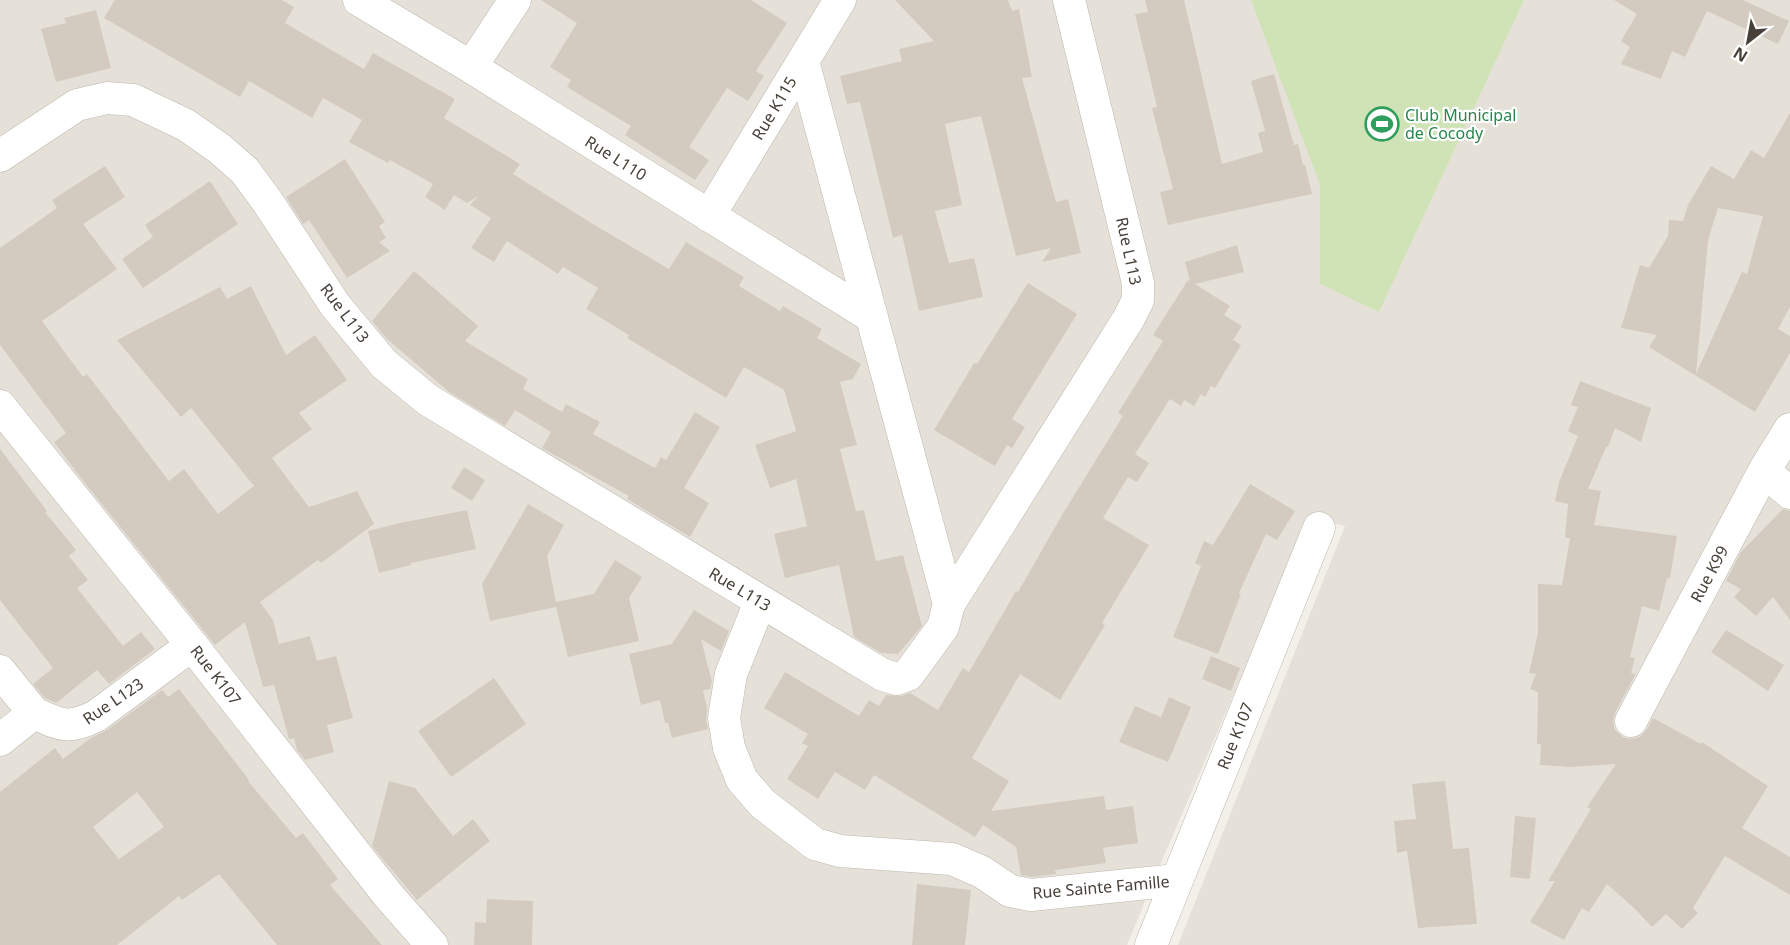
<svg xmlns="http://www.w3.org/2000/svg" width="1790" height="945" font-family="'Noto Sans',sans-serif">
<rect width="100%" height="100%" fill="#f3f0ea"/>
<!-- residential -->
<path fill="#e6e1d8" d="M0 0H1790V945H1178L1345 526 1310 518 1163 858 1127 945H0Z"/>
<!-- green -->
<path fill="#d0e3b7" d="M1251 0H1524L1379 312 1320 284V185Z"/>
<!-- building -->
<path fill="#d3cbc0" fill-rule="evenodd" d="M115 0H282L294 7 285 23 364 69 373 53 455 99 444 118 520 164 513 174 593 224 669 269 686 242 744 277 739 286 780 311 783 306 822 329 817 338 861 364 853 379 840 382 857 445 840 449 856 511 864 510 876 561 903 555 922 626 898 654 881 653 854 637 839 565 785 578 774 534 807 526 796 479 770 488 755 445 796 431 784 390 744 367 726 398 627 338 629 335 586 309 598 288 563 267 558 274 507 241 494 262 471 248 491 218 470 205 478 196 467 203 454 195 445 210 425 197 433 184 390 160 388 163 349 142 362 120 323 98 312 118 249 81 240 97 104 18Z
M541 0H751L787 23 756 71 764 76 748 101 727 88 689 147 709 160 695 180 625 135 631 126 567 87 571 80 550 67 577 23Z
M895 0H1008L1012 11 1019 9 1032 77 1022 78 1056 202 1068 199 1081 253 1042 262 1051 248 1016 256 981 116 945 124 962 205 935 211 949 263 974 258 983 297 919 311 902 235 893 238 860 102 847 104 840 76 902 61 899 49 934 41Z
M1145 0H1184L1222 164 1263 152 1258 133 1265 131 1251 81 1274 74 1294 145 1298 144 1303 165H1305L1312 194 1168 225 1160 192 1173 189 1152 108 1157 107 1135 14 1148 12Z
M1614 0H1743L1789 21 1778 44 1707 11 1685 57 1672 51 1661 79 1621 64 1630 47 1621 41 1637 14Z
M96 10 111 68 56 82 41 29 66 23 64 18Z
M1790 113V307L1778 329 1790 336V353L1755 412 1649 347 1657 335 1621 328 1640 265 1649 268 1668 236 1669 220 1683 221 1688 205 1711 166 1734 179 1751 150 1764 158ZM1718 208 1763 216 1747 274 1742 272 1696 374 1708 240Z
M345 159 385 222 379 226 386 238 379 242 390 251 347 278 309 220 303 224 286 197Z
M105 166 125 197 83 224 117 269 42 321 83 377 87 374 169 481 184 469 218 514 254 486 191 408 181 417 117 340 220 287 227 299 251 286 286 355 315 335 347 380 299 413 312 429 272 458 309 507 357 491 374 524 321 563 318 560 260 602 273 620 279 644 310 636 317 661 336 656 353 718 327 725 334 752 305 760 297 750 294 738 289 739 274 685 263 687 245 622 215 645 77 473 54 442 66 433 0 345V248L57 208 52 200Z
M210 181 238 224 143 288 122 259 153 237 145 225Z
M1237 245 1244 272 1195 284 1230 306 1224 315 1242 326 1233 340 1241 345 1215 388 1211 386 1205 397 1201 394 1194 406 1184 400 1181 406 1170 399 1135 454 1149 463 1137 482 1128 477 1103 518 1149 545 1102 623 1105 625 1060 700 1020 674 972 758 1009 781 991 811 1104 796 1106 810 1133 806 1138 843 1103 848 1106 863 1055 870 1056 874 1032 877 1021 875 1016 847 983 825 975 837 874 775 865 790 835 772 818 799 787 779 808 746 802 743 808 734 764 708 785 672 859 716 869 700 879 706 886 695 902 696 910 693 938 710 963 668 969 672 1016 591 1018 592 1062 515 1123 416 1118 413 1163 341 1153 335 1188 280 1190 281 1185 262Z
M414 271 478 326 465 341 528 379 523 389 562 412 566 404 600 422 593 434 655 468 661 457 666 460 695 412 720 427 684 488 709 503 690 537 627 499 629 496 542 448 551 432 515 410 505 426 449 392 387 339 372 321Z
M1028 283 1077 314 1012 419 1025 427 1012 448 1007 445 995 466 934 430 974 363 977 364Z
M1580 381 1651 408 1641 442 1615 428 1608 447H1606L1588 489 1601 491 1594 525 1677 536 1670 578H1667L1659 611 1642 606 1630 657 1635 658 1631 673 1635 674V675L1615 713 1613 721 1615 730 1623 737 1631 739 1640 737 1647 729 1653 718 1701 744 1702 742 1768 786 1742 828 1790 857V895L1725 856 1693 908 1698 913 1682 929 1666 914 1652 927 1635 909 1607 884 1589 912 1582 908 1564 940 1530 922 1555 881H1548L1591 809 1587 807 1616 764 1570 767 1540 765 1541 744H1537L1538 692 1530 689 1536 674 1529 673 1538 633V584L1562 585 1570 538H1565L1568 504 1555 501 1559 482 1578 436 1568 431 1578 407 1571 405Z
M0 449 47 511 45 512 76 550 69 556 88 580 77 588 123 646 141 632 155 649 109 684 97 670 56 703 45 698 33 684 53 668 0 600Z
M464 467 485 480 472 501 451 488Z
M1250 484 1295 511 1277 540 1266 534 1239 593 1241 594 1218 654 1173 637 1201 566 1195 563 1204 541 1213 545Z
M528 504 564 525 547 556 556 602 594 594 615 560 642 577 629 598 639 641 568 657 556 607 490 621 482 584Z
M1783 509 1790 511V620L1773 597 1756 616 1734 597 1741 589 1726 581 1741 552Z
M467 510 476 549 411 563V565L379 573 368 531 400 523Z
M694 610 729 631 721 651 701 639 712 682 710 689 703 690 707 708 706 721 708 729 672 738 668 723H665L660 700 641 705 629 654 672 644Z
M1726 630 1784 665 1768 691 1711 652Z
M1211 656 1240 668 1231 691 1202 679Z
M494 678 526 724 451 777 418 731Z
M179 689 249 780 248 781 296 838 303 833 338 879 330 885 382 945H277L219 874 182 900 179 896 117 945H0V792L55 748 63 759 91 738 107 730 162 690 168 697ZM137 792 164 827 119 859 93 827Z
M1169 697 1191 707 1168 762 1119 742 1135 706 1161 717Z
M389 781 415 788 453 836 473 819 490 841 417 900 372 846Z
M1445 781 1453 849 1469 848 1477 924 1418 928 1407 851 1397 853 1394 821 1416 819 1412 784Z
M1515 816 1536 818 1530 879 1510 877Z
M917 884 971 890 965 945H912Z
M487 899 533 901 532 945H474L475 922 486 923Z"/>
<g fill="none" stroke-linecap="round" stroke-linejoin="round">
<defs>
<path id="minor" d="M359 0 471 67 872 317
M803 61 949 604
M471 67 515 0
M0 156 77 105 107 98 133 100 186 125 220 149 245 171 269 204 335 305 384 364 428 400 883 675 897 679 908 675 943 627 949 604 1129 318 1138 300V283L1069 0
M709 216 840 0
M0 406 192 645 388 895 432 945
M1764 471 1790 493
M760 602 731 674 724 718 729 748 742 780 763 804 815 844 840 851 952 859 982 872 1010 891 1031 895 1177 880
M0 671 34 713
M1631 721 1764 471 1790 429
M0 740 34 713C61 725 68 730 96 716L192 645
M1151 945 1319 528"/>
</defs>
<!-- minor casing -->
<use href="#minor" stroke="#bdb7ad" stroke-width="33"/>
<!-- minor -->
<use href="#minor" stroke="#fff" stroke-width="32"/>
</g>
<!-- icons -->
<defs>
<symbol id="stadium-ring" viewBox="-11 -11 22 22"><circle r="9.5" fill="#fff" stroke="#2e9e5b" stroke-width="1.5"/><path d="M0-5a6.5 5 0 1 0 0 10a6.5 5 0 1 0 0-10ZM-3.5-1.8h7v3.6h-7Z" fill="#2e9e5b"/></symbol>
</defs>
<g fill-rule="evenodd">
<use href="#stadium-ring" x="1363" y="105" width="38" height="38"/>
</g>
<g text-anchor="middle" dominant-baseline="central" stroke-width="4.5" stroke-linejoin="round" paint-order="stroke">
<!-- street labels -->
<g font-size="16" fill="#464038" stroke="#fff">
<text transform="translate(774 108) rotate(-59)">Rue K115</text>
<text transform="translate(616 158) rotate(32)">Rue L110</text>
<text transform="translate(1129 251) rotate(78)">Rue L113</text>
<text transform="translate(345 313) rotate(53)">Rue L113</text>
<text transform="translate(1709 574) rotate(-62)">Rue K99</text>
<text transform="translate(740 589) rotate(31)">Rue L113</text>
<text transform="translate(216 675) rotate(52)">Rue K107</text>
<text transform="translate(113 701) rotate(-34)">Rue L123</text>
<text transform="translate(1235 736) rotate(-68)">Rue K107</text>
<text transform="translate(1101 887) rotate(-5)">Rue Sainte Famille</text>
</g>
<!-- leisure labels -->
<g font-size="16" fill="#27864d" stroke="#fff" text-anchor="start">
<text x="1405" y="115">Club Municipal<tspan x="1405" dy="18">de Cocody</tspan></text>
</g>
</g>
<!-- north arrow -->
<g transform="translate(1748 42) rotate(211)" stroke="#ffffff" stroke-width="4.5" paint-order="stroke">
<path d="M0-4.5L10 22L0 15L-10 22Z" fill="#464038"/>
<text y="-9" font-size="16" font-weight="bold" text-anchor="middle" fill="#464038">N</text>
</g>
</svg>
